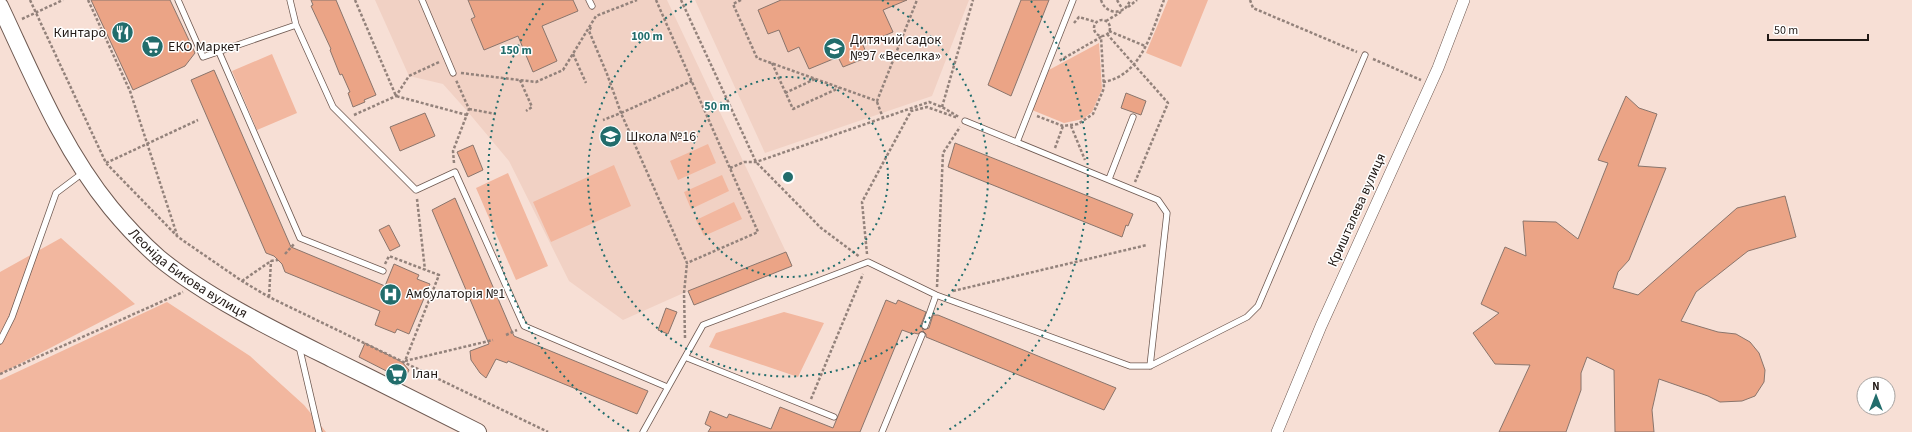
<svg xmlns="http://www.w3.org/2000/svg" width="1912" height="432" font-family="'Source Sans 3',sans-serif">
<rect width="100%" height="100%" fill="#f7dfd5"/>
<!-- built -->
<path fill="#f1d1c4" d="M375 0H667L786 252 688 291 623 320 569 281 509 161 468 112 443 84 409 76Z
M695 0H969L932 96 765 153Z"/>
<!-- green -->
<path fill="#f2b79f" d="M1168 0H1208L1181 67 1146 53Z
M1099 43 1102 89 1092 112 1083 119 1064 123 1032 110 1047 71Z
M272 54 297 113 257 130 232 71Z
M708 144 716 163 678 180 670 161Z
M614 165 631 206 551 242 533 202Z
M508 173 548 266 516 280 476 188Z
M722 175 729 191 691 209 684 192Z
M734 202 742 219 704 236 696 220Z
M61 238 135 304 0 374V272Z
M167 302 250 356 304 405 326 432H0V380Z
M784 312 824 323 798 377 709 347 716 333Z"/>
<!-- building -->
<path fill="#eba486" stroke="#8a756c" d="M91 0H170L195 53 185 66 133 90Z
M311 0H336L376 95 364 100 365 102 353 107 348 93 350 92 342 74 340 75 330 50 331 49 311 6 313 5Z
M468 0H573L578 11 542 26 557 61 533 72 518 36 484 50 471 19 475 17Z
M781 0H907L883 10 893 32 863 45 868 57 843 67 838 57 809 69 799 47 788 52 779 30 768 34 758 10Z
M1021 0H1049L1011 96 988 85Z
M214 70 291 247 385 286 394 264 419 275 417 279 430 284 409 334 397 329 395 333 375 325 380 311 285 272 282 264 274 256 266 253 191 80Z
M1126 93 1146 101 1141 115 1121 108Z
M1626 96 1639 108 1657 114 1638 166 1666 168 1629 260 1618 272 1613 288 1638 295 1737 208 1785 196 1796 237 1748 251 1696 292 1681 321 1718 332 1736 334 1750 342 1759 353 1765 370 1764 382 1755 396 1742 401 1720 402 1708 396 1659 379 1652 410 1654 432H1615L1614 370 1587 357 1581 373V390L1566 432H1499L1530 365 1495 364 1473 333 1499 313 1481 304 1505 247 1526 256 1523 221 1556 222 1578 239 1608 163 1598 160Z
M425 113 435 136 400 151 390 127Z
M955 143 1133 214 1128 226 1126 225 1122 237 948 167Z
M473 145 483 170 468 177 457 152Z
M455 198 514 336 648 391 637 414 508 361 507 363 496 359 486 378 480 373 471 360 470 351 489 344 432 210Z
M389 225 400 246 390 251 379 230Z
M786 252 792 266 694 305 688 291Z
M886 300 896 304 898 300 926 312 921 325 923 330 929 328 933 315H938L1116 388 1104 410 926 337V334L923 331 918 334 914 333 913 334 902 330 860 432H708L711 427 705 424 710 411 727 418 729 414 771 429 780 407 833 428Z
M666 308 677 312 668 334 658 330Z
M365 343 402 362 409 370 404 380 359 357Z"/>
<g fill="none" stroke-linecap="round" stroke-linejoin="round">
<defs>
<path id="lane" d="M178 0 203 57 296 25
M290 0 296 25 333 107 416 190 455 172 524 326 667 387
M422 0 453 73
M589 0 592 6
M219 52 300 238 383 271
M1017 142 1073 0
M1109 179 1133 117
M925 326 936 295
M0 341 12 317 56 193 84 172
M299 346 319 432
M685 357 703 325 868 262 936 295 1130 366H1150L1167 213 1158 200 965 121
M1150 366 1247 317 1258 306 1365 55
M643 432 685 357 834 417
M882 432 922 335"/>
<path id="street" d="M1277 432 1321 326 1438 68 1464 0"/>
<g id="secondary">
<path id="s1" d="M0 6C33 76 62 148 111 208 125 225 142 243 159 258 208 298 276 331 332 359 381 383 430 408 478 432"/>
</g>
</defs>
<!-- lane casing -->
<use href="#lane" stroke="#6e5951" stroke-width="7"/>
<!-- street casing -->
<use href="#street" stroke="#6e5951" stroke-width="12"/>
<!-- secondary casing -->
<use href="#secondary" stroke="#6e5951" stroke-width="18"/>
<!-- path -->
<path stroke="#93827b" stroke-width="2.5" stroke-dasharray="3 2" stroke-linecap="butt" d="M30 0 106 163 178 237 242 281 269 297 548 432
M88 0 130 91 177 235
M355 0 396 96 467 115
M656 0 758 232 687 263 621 113 692 81
M681 0 756 162 821 228 860 257
M741 0 733 4 757 58 877 101 917 0
M1101 0C1106 16 1126 15 1130 0
M1117 0 1123 10
M1250 0 1253 8 1357 52
M1128 7 1137 0
M22 19 63 0
M1094 28a8 8 0 1 1 16 0a8 8 0 1 1-16 0Z
M1106 21 1121 12
M1074 23 1079 17 1096 22
M591 27 589 31 607 74 621 113 603 120
M1109 31 1145 46
M1107 34 1168 103 1135 182
M573 54 586 83
M1373 59 1421 80
M772 63 793 109 839 88
M461 73 536 82 563 70 596 16 637 0
M520 80 532 107 526 111
M1103 82C1142 76 1152 30 1164 0
M785 93 815 79
M877 102 883 118
M942 107 973 0
M469 109 496 114
M354 115 396 96 409 76 439 62
M1037 116 1063 126 1078 124 1093 114 1104 88 1101 37 1059 61
M1071 126 1085 160
M1055 148 1063 126
M106 163 198 120
M454 163 453 151 469 109 456 80
M730 168 744 162H756L929 102 942 107 959 117
M417 199 425 270
M285 254 294 244
M867 254 862 202 911 111 927 107 958 118
M385 264 389 256 439 275 405 361
M242 281 271 261 278 260
M937 287 943 153 960 127
M953 291 1147 245
M269 297 271 261
M506 335 517 330
M685 338 684 293 687 263
M405 361 493 340
M0 374 183 292
M811 399 863 274"/>
<!-- lane -->
<use href="#lane" stroke="#fff" stroke-width="5.5"/>
<!-- street -->
<use href="#street" stroke="#fff" stroke-width="11"/>
<!-- secondary -->
<use href="#secondary" stroke="#fff" stroke-width="16"/>
</g>
<!-- distance rings -->
<g fill="none" stroke="#226d6c" stroke-width="2" stroke-dasharray="2 4">
<circle cx="788" cy="177" r="100"/>
<path d="M882 0A200 200 0 1 1 694 0"/>
<path d="M629 431A300 300 0 0 1 545 1M1031 1A300 300 0 0 1 947 431"/>
</g>
<!-- icons -->
<defs>
<symbol id="restaurant-disc" viewBox="-11 -11 22 22"><circle r="9.5" fill="#226d6c" stroke="#fff"/><path d="M-5-6h1v4h1v-4h1v4h1v-4h1v5L-1.5 .5V6h-2V.5L-5-1ZM5-6V6H3V1.5H1.5Q1.5-4 5-6Z" fill="#fff"/></symbol>
<symbol id="supermarket-disc" viewBox="-11 -11 22 22"><circle r="9.5" fill="#226d6c" stroke="#fff"/><path d="M-6-5.5h2.5l.6 2H6L4.5 2H-2.5L-4.4-4H-6ZM-1.5 3.2a1.3 1.3 0 1 0 .1 0ZM3 3.2a1.3 1.3 0 1 0 .1 0Z" fill="#fff"/></symbol>
<symbol id="school-disc" viewBox="-11 -11 22 22"><circle r="9.5" fill="#226d6c" stroke="#fff"/><path d="M0-5L7-2L0 1L-7-2ZM-4 1L0 2.5L4 1V4Q0 6-4 4Z" fill="#fff"/></symbol>
<symbol id="hospital-disc" viewBox="-11 -11 22 22"><circle r="9.5" fill="#226d6c" stroke="#fff"/><path d="M-5-5h3v3.5h4V-5h3V5h-3V1.5h-4V5h-3Z" fill="#fff"/></symbol>
</defs>
<g fill-rule="evenodd">
<use href="#restaurant-disc" x="110" y="20" width="25" height="25"/>
<use href="#supermarket-disc" x="140" y="34" width="25" height="25"/>
<use href="#school-disc" x="822" y="36" width="25" height="25"/>
<use href="#school-disc" x="598" y="124" width="25" height="25"/>
<use href="#hospital-disc" x="378" y="282" width="25" height="25"/>
<use href="#supermarket-disc" x="384" y="362" width="25" height="25"/>
</g>
<g text-anchor="middle" dominant-baseline="central" stroke-width="3" stroke-linejoin="round" paint-order="stroke">
<!-- poi labels -->
<g font-size="14" fill="#211915" stroke="#fff" text-anchor="start">
<text x="106" y="33" text-anchor="end">Кинтаро</text>
<text x="850" y="40">Дитячий садок<tspan x="850" dy="16">№97 «Веселка»</tspan></text>
<text x="168" y="47">ЕКО Маркет</text>
<text x="626" y="137">Школа №16</text>
<text x="406" y="294">Амбулаторія №1</text>
<text x="412" y="374">Ілан</text>
</g>
<!-- street labels -->
<g font-size="14" fill="#211915" stroke="#fff">
<text transform="translate(1357 210) rotate(-66)">Кришталева вулиця</text>
<text stroke="none"><textPath href="#s1" startOffset="333">Леоніда Бикова вулиця</textPath></text>
</g>
</g>
<circle cx="788" cy="177" r="6" fill="#226d6c" stroke="#fff" stroke-width="2"/>
<g font-size="12" text-anchor="middle" font-weight="bold" fill="#226d6c" stroke="#fff" stroke-width="3" stroke-linejoin="round" paint-order="stroke">
<text x="647" y="40">100 m</text>
<text x="516" y="54">150 m</text>
<text x="717" y="110">50 m</text>
</g>
<!-- north arrow -->
<g transform="translate(1876 396)"><circle r="19" fill="#ffffff" stroke="#a6a3a1"/>
<path d="M0-3L7 15L0 10L-7 15Z" fill="#226d6c"/>
<text y="-6" font-size="11" font-weight="bold" text-anchor="middle" fill="#211915">N</text>
</g>
<!-- scale -->
<path d="M1768 34v6h100v-6" fill="none" stroke="#211915" stroke-width="2"/>
<text x="1774" y="34" font-size="12" fill="#211915" stroke="#ffffff" stroke-width="3" paint-order="stroke">50 m</text>
</svg>
